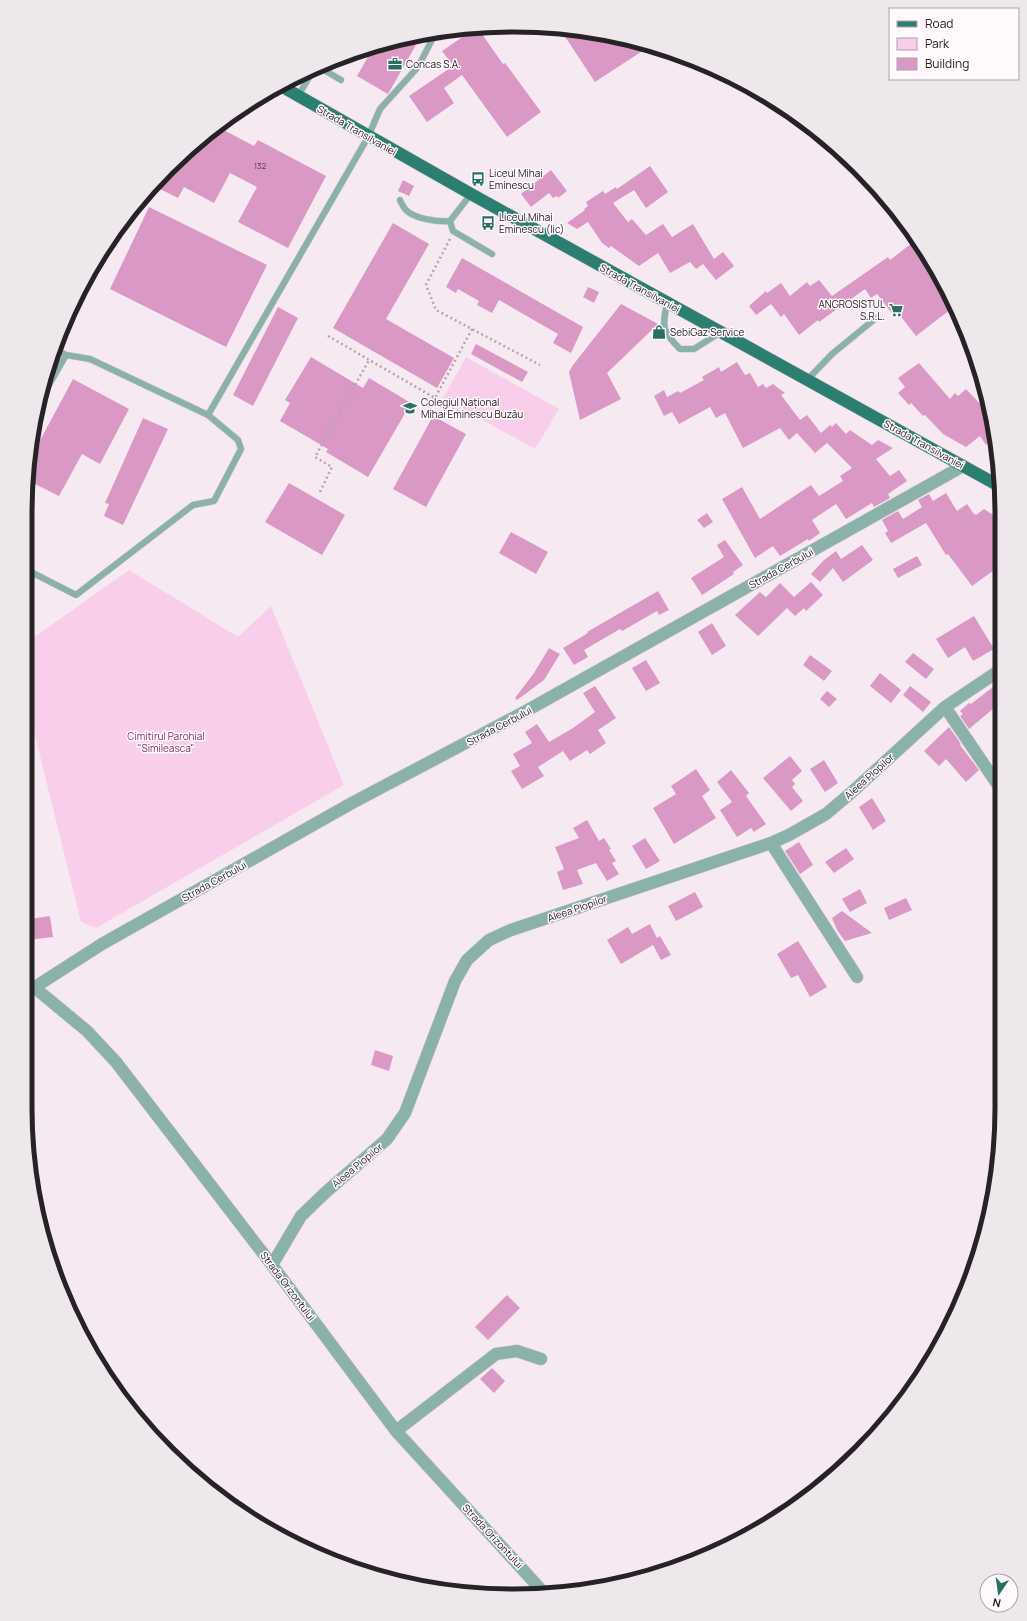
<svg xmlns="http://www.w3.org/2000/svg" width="1027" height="1621" font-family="Manrope,sans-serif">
<rect width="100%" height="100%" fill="#f7e9f2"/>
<!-- green -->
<path fill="#f9ceeb" d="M466 357 559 409 535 449 443 398Z
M129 570 238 637 271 606 344 785 96 928 81 922 29 711V641Z"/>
<!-- building -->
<path fill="#da98c5" d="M477 27 503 64 505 63 541 112 507 137 462 75 444 88 454 103 427 122 409 96 453 66 442 51Z
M560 29H577L650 46 595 82Z
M421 36 388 94 357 76 369 55 362 51 387 42Z
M216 126 254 146 258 140 326 176 288 248 238 222 257 187 230 173 214 203 184 187 178 198 160 189 171 168Z
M650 166 668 192 646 208 634 190 613 203 628 222 632 219 646 235 663 224 672 237 693 224 714 259 723 252 734 266 716 280 703 264 696 269 690 262 670 273 658 253 639 266 611 246 609 248 602 243 588 222 577 229 567 223 585 210 584 209 588 206 586 202 603 191 605 194 616 187 617 189Z
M551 170 567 191 558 198 557 196 553 198 549 193 531 207 521 194Z
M403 180 414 186 409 196 398 191Z
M149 207 267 265 226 347 110 289Z
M393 223 429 244 386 319 454 358 437 388 333 328Z
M916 240 952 298 955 306 916 336 899 314 895 317 877 294 871 298 865 289 819 322 818 320 799 335 784 314 781 317 771 304 756 315 749 306 766 291 767 293 781 283 790 296 807 282 810 286 819 280 832 296 888 257 890 260Z
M462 258 583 327 571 353 553 343 558 334 499 300 492 313 477 305 479 301 458 289 456 293 446 287Z
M588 287 599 292 594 303 583 297Z
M621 304 658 324 607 373 621 399 580 420 569 372 573 365Z
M278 307 298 318 253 406 233 395Z
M476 344 528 372 522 382 471 354Z
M311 357 363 388 369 378 411 403 368 477 326 452 328 449 280 421 290 403 285 400Z
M737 362 745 375 750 373 758 387 763 384 766 388 773 384 785 393 781 395 800 420 807 415 821 433 830 425 832 427 836 423 846 434 850 430 872 445 878 440 893 448 876 459 890 476 899 470 907 481 888 494 890 498 874 507 872 503 846 519 836 504 812 520 820 533 809 541 808 539 780 556 773 546 755 558 722 499 742 487 760 519 811 485 819 496 843 481 840 476 852 468 827 443 815 453 797 433 789 440 780 428 743 448 725 413 716 418 710 407 679 424 672 412 664 416 654 396 664 390 667 397 678 391 680 393 704 380 702 377 719 367 721 372Z
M919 363 950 399 955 393 958 396 966 389 983 407 988 403 994 439 986 445 980 436 966 447 943 434 925 415 923 416 911 403 909 405 898 393 905 387 898 378Z
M73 379 129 409 100 464 82 454 59 496 29 481V461Z
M433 416 466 434 426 507 393 489Z
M143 418 168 429 123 525 104 516 109 504 105 503Z
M289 483 345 515 322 555 265 522Z
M946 493 957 511 967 504 974 514 976 515 984 509 1001 520V565L972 586 948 554 946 555 926 523 891 543 885 533 888 531 882 520 898 511 903 519 922 507 918 500 929 494 933 501Z
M707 513 713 522 704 528 697 520Z
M511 532 548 552 536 574 499 553Z
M725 540 743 565 733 572 734 574 702 595 691 578 724 557 717 545Z
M862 545 873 560 843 582 833 568 820 582 811 574 824 560 836 551 841 559Z
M917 556 922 565 898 578 893 569Z
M811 582 823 595 806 611 804 608 795 616 787 608 758 636 735 615 760 592 766 597 780 583 794 597Z
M658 591 669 610 659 615 657 611 622 631 620 629 584 650 588 657 574 665 563 648 588 633 587 632Z
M974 616 994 649 973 661 965 647 948 658 936 639Z
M712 623 726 646 712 655 698 632Z
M549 648 560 654 544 680 517 700 515 698 534 673Z
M913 653 934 669 926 679 905 662Z
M810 655 832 671 824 681 803 665Z
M646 660 660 683 646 691 632 668Z
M880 673 901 690 891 703 870 686Z
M595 686 616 718 598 730 606 743 590 754 587 750 570 761 563 751 538 767 544 776 522 789 511 771 520 766 513 754 532 743 525 732 537 724 549 742 573 728 595 712 583 693Z
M910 686 931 702 923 712 903 695Z
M993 687 1000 695V703L969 729 960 716 963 714 960 711 969 703 971 704Z
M827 691 837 699 829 707 820 699Z
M949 727 961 744 960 745 979 770 966 782 946 759 939 766 924 751Z
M790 756 802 771 792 780 795 784 792 787 803 801 791 811 763 778Z
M824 760 838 783 825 792 810 769Z
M696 769 710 790 702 796 716 818 674 844 653 808 676 794 671 786Z
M731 770 749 793 746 796 766 824 754 832 751 828 737 837 720 810 732 802 717 782Z
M872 798 886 821 873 830 859 807Z
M587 820 599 841 604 838 611 849 609 850 616 861 612 863 619 874 607 881 596 863 577 870 583 884 563 890 557 872 564 869 555 847 579 838 573 828Z
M645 838 660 861 646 869 632 846Z
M799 842 813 865 800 874 785 851Z
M846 848 854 859 834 873 825 862Z
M860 889 867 903 850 912 842 899Z
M695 892 703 907 676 921 668 906Z
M906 898 912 910 889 920 884 908Z
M842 911 872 933 845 941 837 930 832 918Z
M50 916 53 937 29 940V919Z
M650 924 657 938 660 936 671 955 661 960 653 945 621 964 607 940 628 927 632 934Z
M798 941 827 987 810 997 798 975 791 978 777 954Z
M375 1050 393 1056 389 1071 371 1065Z
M507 1295 520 1308 488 1340 475 1327Z
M492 1368 505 1381 494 1393 480 1379Z"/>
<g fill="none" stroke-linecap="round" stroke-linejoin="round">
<defs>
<path id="lane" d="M319 67 341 80
M298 96 314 69
M400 200C401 203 403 206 405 209 413 219 438 222 450 221L471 194
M450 221 453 231 492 254
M667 303C662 328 662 331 680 349H694L721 332
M807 380 832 354 876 318
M41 399 66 355
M208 415 368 137 380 109 418 67 435 34
M29 571 76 595 193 505 214 501 241 449 238 440 208 415 90 359 66 355 54 349"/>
<path id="street" d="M945 707 1000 788
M771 843 857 977
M29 983 87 1031 116 1062 272 1265 396 1431 544 1593
M35 987 102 944 352 803 526 711 963 466
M272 1265 301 1216 326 1192 387 1139 405 1113 455 981 467 960 489 940 511 930 771 843 789 835 826 814 852 792 945 707 1000 670
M396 1431 496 1354 517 1351 541 1359"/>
<path id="primary" d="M281 86 471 194 1001 487"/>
</defs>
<!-- lane casing -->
<use href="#lane" stroke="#d2c5cd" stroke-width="7"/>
<!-- street casing -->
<use href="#street" stroke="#d2c5cd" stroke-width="13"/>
<!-- primary casing -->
<use href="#primary" stroke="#d2c5cd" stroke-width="13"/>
<!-- path -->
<path stroke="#b2a7af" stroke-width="2.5" stroke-dasharray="2 3" stroke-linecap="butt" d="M450 239 426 285 436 310 540 365
M328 336 435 398 472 329
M435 398 462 414
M320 492 332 467 315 457 369 360"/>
<!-- lane -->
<use href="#lane" stroke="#8bb2aa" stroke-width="6"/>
<!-- street -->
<use href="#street" stroke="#8bb2aa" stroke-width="12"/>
<!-- primary -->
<use href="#primary" stroke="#2a7f71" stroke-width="12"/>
</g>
<!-- icons -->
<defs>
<symbol id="office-bare" viewBox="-9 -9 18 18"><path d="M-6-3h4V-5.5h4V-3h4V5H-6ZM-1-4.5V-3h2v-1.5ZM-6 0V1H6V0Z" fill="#296f63" stroke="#fff9fd" stroke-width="2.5" paint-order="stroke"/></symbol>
<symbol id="bus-bare" viewBox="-9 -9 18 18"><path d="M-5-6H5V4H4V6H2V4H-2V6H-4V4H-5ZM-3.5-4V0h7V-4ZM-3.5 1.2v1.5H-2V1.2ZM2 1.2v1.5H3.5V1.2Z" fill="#296f63" stroke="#fff9fd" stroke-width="2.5" paint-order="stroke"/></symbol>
<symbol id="supermarket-bare" viewBox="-9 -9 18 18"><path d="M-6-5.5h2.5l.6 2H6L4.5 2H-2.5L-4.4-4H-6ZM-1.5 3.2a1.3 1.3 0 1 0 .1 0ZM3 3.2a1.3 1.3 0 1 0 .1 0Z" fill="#296f63" stroke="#fff9fd" stroke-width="2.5" paint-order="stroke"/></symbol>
<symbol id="shop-bare" viewBox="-9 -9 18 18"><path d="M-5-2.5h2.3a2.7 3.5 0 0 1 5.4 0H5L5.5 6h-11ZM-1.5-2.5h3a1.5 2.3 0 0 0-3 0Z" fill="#296f63" stroke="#fff9fd" stroke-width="2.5" paint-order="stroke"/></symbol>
<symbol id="school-bare" viewBox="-9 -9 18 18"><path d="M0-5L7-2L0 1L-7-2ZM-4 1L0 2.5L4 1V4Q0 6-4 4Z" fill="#296f63" stroke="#fff9fd" stroke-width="2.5" paint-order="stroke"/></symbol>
</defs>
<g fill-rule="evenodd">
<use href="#office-bare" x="385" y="54" width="20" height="20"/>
<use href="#bus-bare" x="468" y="169" width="20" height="20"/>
<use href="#bus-bare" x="478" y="213" width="20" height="20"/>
<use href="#supermarket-bare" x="886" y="300" width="20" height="20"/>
<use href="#shop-bare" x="649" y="322" width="20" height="20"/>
<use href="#school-bare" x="400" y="398" width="20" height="20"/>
</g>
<g text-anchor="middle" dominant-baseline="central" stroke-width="3" stroke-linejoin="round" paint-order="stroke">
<!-- number labels -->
<g font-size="8" fill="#54404e">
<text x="260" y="165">132</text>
</g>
<!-- poi labels -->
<g font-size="10" fill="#272226" stroke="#fff9fd" text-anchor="start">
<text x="406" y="64">Concas S.A.</text>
<text x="489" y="173">Liceul Mihai<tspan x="489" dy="12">Eminescu</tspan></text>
<text x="499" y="217">Liceul Mihai<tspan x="499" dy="12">Eminescu (lic)</tspan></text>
<text x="885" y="304" text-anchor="end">ANGROSISTUL<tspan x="885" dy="12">S.R.L.</tspan></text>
<text x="670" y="332">SebiGaz Service</text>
<text x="421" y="402">Colegiul Național<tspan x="421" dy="12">Mihai Eminescu Buzău</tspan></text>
</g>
<!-- street labels -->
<g font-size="10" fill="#272226" stroke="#fff9fd">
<text transform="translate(357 130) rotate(30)">Strada Transilvaniei</text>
<text transform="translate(640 288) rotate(29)">Strada Transilvaniei</text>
<text transform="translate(924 444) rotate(29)">Strada Transilvaniei</text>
<text transform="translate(781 568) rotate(-29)">Strada Cerbului</text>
<text transform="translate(499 726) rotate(-28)">Strada Cerbului</text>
<text transform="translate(869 776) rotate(-42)">Aleea Plopilor</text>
<text transform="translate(214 881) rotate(-29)">Strada Cerbului</text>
<text transform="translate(577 908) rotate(-19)">Aleea Plopilor</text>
<text transform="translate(357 1165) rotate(-40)">Aleea Plopilor</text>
<text transform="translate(288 1286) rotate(53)">Strada Orizontului</text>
<text transform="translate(493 1536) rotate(47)">Strada Orizontului</text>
</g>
<!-- park labels -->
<g font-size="10" fill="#80336c" stroke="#fff9fd">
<text x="166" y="736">Cimitirul Parohial<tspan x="166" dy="12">"Simileasca"</tspan></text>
</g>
</g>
<!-- crop -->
<path d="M0 0H1027V1621H0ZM513 32H514A481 481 0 0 1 995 513V1108A481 481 0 0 1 514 1589H513A481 481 0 0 1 32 1108V513A481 481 0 0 1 513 32Z" fill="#eee8ec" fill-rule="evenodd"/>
<path fill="none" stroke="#272226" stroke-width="5" d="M513 32H514A481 481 0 0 1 995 513V1108A481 481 0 0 1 514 1589H513A481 481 0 0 1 32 1108V513A481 481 0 0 1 513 32Z"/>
<!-- legend -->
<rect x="889" y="8" width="130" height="72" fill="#fff9fd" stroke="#a9a3a7"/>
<rect x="897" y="21" width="20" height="6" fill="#2a7f71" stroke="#a9a3a7"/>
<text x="925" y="28" font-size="12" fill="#272226">Road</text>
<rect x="897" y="38" width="20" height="12" fill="#f9ceeb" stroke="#a9a3a7"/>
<text x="925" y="48" font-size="12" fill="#272226">Park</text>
<rect x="897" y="58" width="20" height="12" fill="#da98c5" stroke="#a9a3a7"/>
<text x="925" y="68" font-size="12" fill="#272226">Building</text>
<!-- north arrow -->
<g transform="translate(999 1593) rotate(193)"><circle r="19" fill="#fff9fd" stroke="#a9a3a7"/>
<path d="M0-3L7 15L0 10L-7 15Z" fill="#296f63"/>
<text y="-6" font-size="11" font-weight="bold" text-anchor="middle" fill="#272226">N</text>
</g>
</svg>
